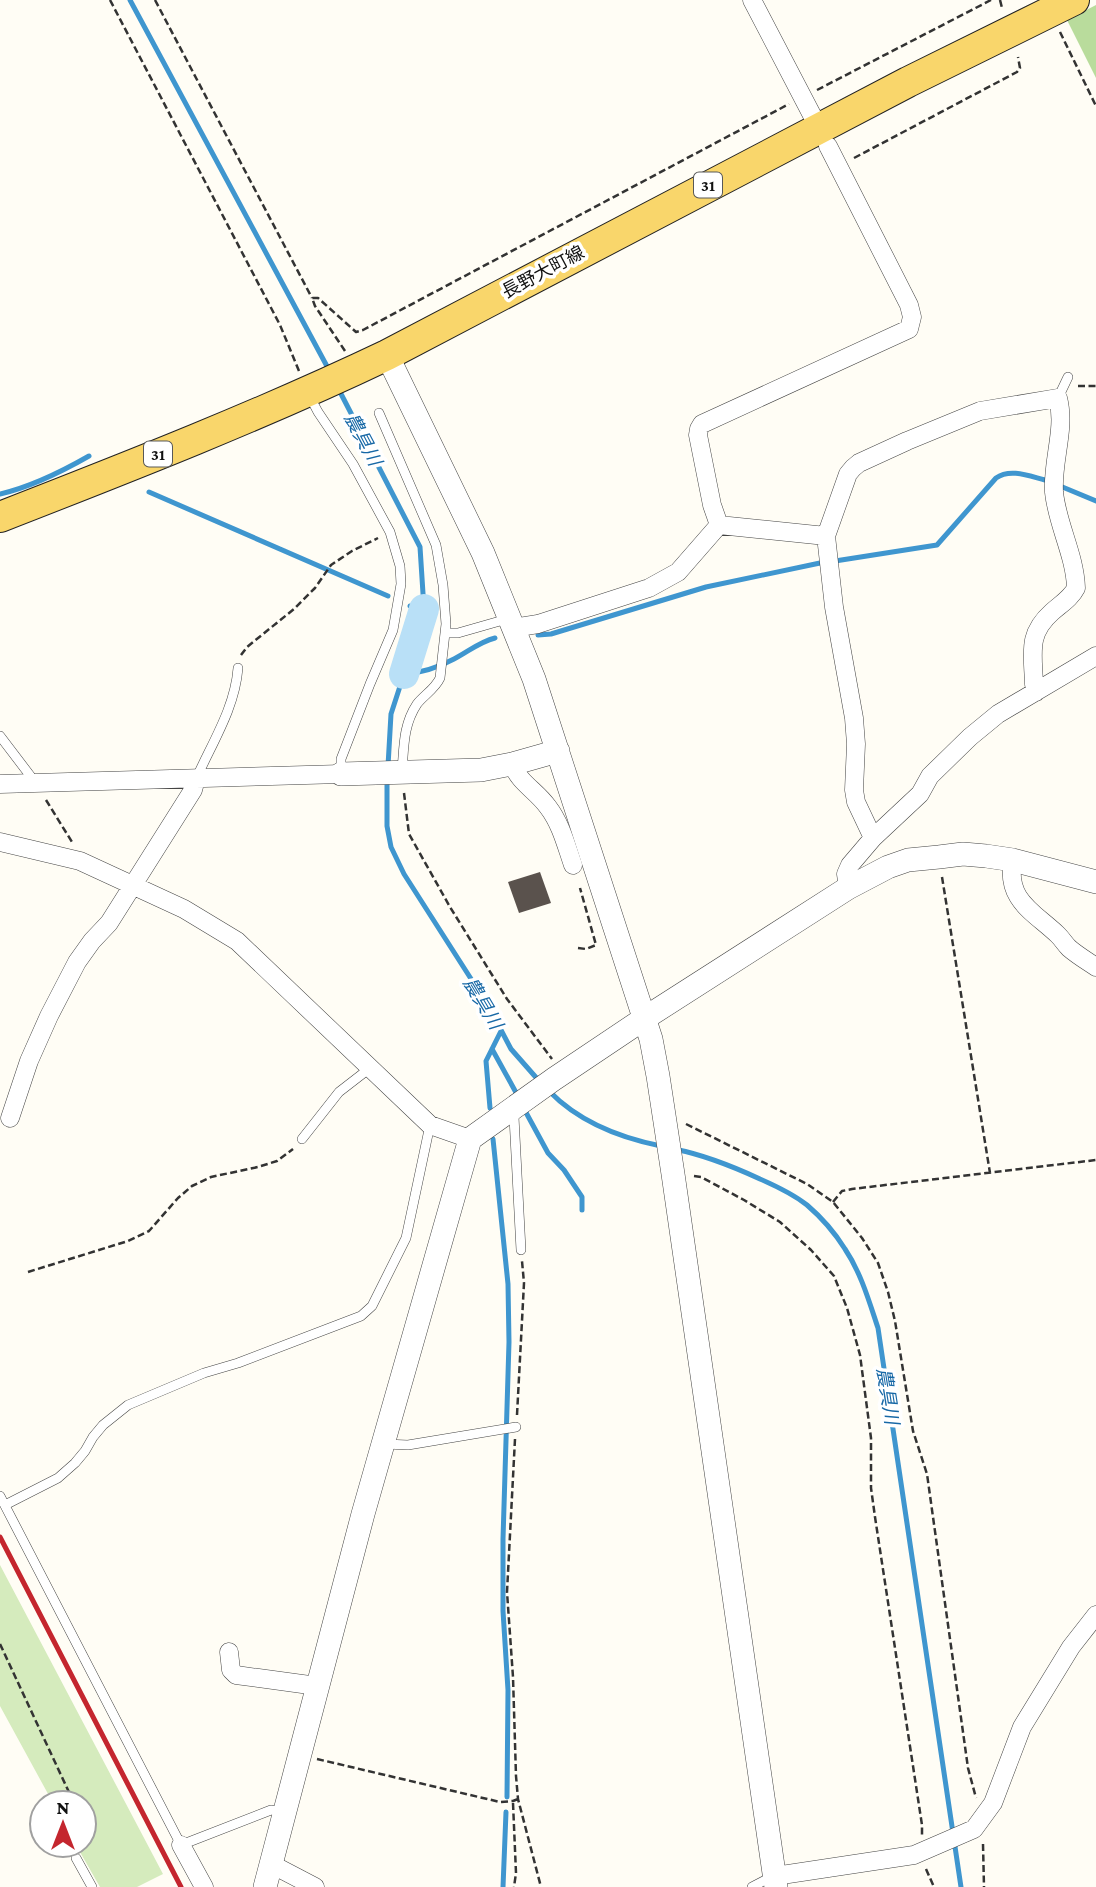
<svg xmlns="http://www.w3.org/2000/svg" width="1096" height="1887" font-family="'Crimson Pro','Noto Sans JP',serif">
<rect width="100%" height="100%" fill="#fffdf5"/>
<!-- green -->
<path fill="#d5ebbd" d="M0 1565 163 1874 137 1887H100L76 1845H84V1803H53L0 1706Z"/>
<!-- forest -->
<path fill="#b9dc9c" d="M1096 5V78L1067 20Z"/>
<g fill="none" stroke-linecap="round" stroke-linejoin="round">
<!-- stream -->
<path stroke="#3f96cf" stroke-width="5" d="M130 0 329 370
M338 388 420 547 424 609 410 606
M1060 486 1096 501
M149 492 388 596
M0 494C31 487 61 472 89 456
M835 561 937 545 996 478C1010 468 1029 476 1045 480
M538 635 551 634 706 587 820 563
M388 766 391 714 404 674C422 673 437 668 454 659 468 652 479 642 495 638
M387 779V826L391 847 404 874 489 1007 511 1049 540 1082
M492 1049 519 1098
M549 1091C579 1122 621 1138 661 1146
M523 1107 548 1153 564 1170 582 1197V1210
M490 1108 486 1061 501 1031
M493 1139 508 1284 509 1342 503 1539V1611L508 1690 507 1797
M674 1149C705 1155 732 1166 760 1179 776 1186 793 1194 807 1205 821 1217 835 1233 845 1249 861 1273 869 1301 878 1328L961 1887
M503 1887 506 1812"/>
<!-- river -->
<path stroke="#b9e0f7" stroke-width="30" d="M404 674 424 609"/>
</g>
<!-- building -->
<path fill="#5a524d" d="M540 872 551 903 519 913 508 882Z"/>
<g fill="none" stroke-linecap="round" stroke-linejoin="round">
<defs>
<path id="service" d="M310 397 318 412 353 464 390 532 400 566 401 584 393 630 370 684 341 759V772
M1058 398 1068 377
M379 413 436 545 443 585 446 624 440 678C435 689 424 695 417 704 403 725 404 747 402 771
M445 633H458L507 619
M0 736 35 782
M196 779C212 743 235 708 238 668
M511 1112 514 1117 521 1250
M302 1139 339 1092 370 1068
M385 1444 408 1445 516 1427
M0 1496 181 1845 271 1810 283 1812
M5 1505 58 1478 75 1463 85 1451 93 1437 103 1425 128 1405 204 1373 238 1363 361 1316 372 1306 406 1238 430 1125
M76 1858 92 1887
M752 1887 773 1876"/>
<path id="minor" d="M752 0 813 117
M826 536 719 525 712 505 698 435 699 429 702 424 909 329 912 317 909 305 828 146
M513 628 538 624 649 588 678 572 719 525
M512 764C520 784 536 790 548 807 561 824 566 845 573 865
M0 784 341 774
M873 838 856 802 854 790 856 744 854 718 834 607 826 536 848 474 853 468 859 463 907 441 980 411 1058 398C1066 429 1052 460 1054 492 1057 524 1075 555 1076 588 1071 598 1061 604 1052 612 1027 634 1033 653 1034 684L1036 692
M0 842 80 861 184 909 237 941 430 1125 470 1139
M1013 860C1005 900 1034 912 1058 935 1062 939 1065 944 1069 948 1077 955 1087 961 1096 967
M848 888 846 874 850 865 873 838 920 794 930 776 970 737 998 714 1096 656
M10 1118 29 1061 49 1016 77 962 92 941 109 923 193 790 196 779
M229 1652 231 1670 236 1675 317 1686
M181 1845 204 1887
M271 1864 315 1887
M775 1876 914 1855 974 1829 993 1803 1022 1727 1071 1647 1096 1615"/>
<path id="tertiary" d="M387 355 483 553 534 679 651 1039 658 1076 673 1174 776 1887
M341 774 481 770 512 764 558 751
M265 1887 363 1514 470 1139 554 1079 645 1018 848 888 888 867 908 860 939 857 963 854 986 856 1013 860 1096 882"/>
<path id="primary" d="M0 517C131 466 261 415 387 355L908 82 1074 0"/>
</defs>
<!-- service casing -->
<use href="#service" stroke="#444" stroke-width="10"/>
<!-- minor casing -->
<use href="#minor" stroke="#444" stroke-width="19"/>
<!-- tertiary casing -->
<use href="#tertiary" stroke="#444" stroke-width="24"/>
<!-- primary casing -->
<use href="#primary" stroke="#222" stroke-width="32"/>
<!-- path -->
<path stroke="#333" stroke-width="2.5" stroke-dasharray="7 3.5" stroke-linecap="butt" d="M110 0 280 325 299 371
M155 0 312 298
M1000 0 1002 8
M1060 32 1096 106
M817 90 991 0
M854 158 1017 72 1020 68 1018 57
M345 351 315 306 312 298H318L356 332 363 330 789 104
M1078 386H1096
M241 655 247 647 294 609 315 588 331 565 352 551 378 538
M404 793 409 834 450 907 507 999 552 1059
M46 800 72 842
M942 877 990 1173
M578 948 586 949 596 945 580 888
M686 1124 807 1184 833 1202 862 1238 878 1263 888 1292 895 1321 913 1431 927 1474 968 1768 976 1798
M694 1176 701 1177 744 1200 780 1222 811 1250 834 1276 847 1308 860 1355 871 1438V1488L875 1517 922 1825V1835
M833 1202 842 1191 852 1189 1096 1160
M28 1272 128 1241 149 1231 178 1198 192 1186 211 1177 258 1167 277 1161 293 1149
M517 1415 524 1283 522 1261
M515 1439 507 1592 513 1677 516 1776 518 1799 541 1887
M0 1644 74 1803
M317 1759 500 1802 513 1801 518 1799
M513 1803 516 1873 514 1887
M983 1844 984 1887
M82 1849 86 1844 84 1826
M926 1869 934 1887"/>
<!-- service -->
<use href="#service" stroke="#fff" stroke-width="9"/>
<!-- minor -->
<use href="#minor" stroke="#fff" stroke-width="18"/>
<!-- tertiary -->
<use href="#tertiary" stroke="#fff" stroke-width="23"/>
<!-- primary -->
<use href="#primary" stroke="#f9d66b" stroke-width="30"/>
<!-- rail -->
<path stroke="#c4262e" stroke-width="5" d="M0 1537 181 1887"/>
</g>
<g text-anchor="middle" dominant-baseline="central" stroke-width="7" stroke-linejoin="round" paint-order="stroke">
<!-- shield labels -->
<g fill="#fff" stroke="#585858" stroke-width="2">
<rect x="694" y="172.5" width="28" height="25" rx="5"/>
<rect x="144" y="441.5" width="28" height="25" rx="5"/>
</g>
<g font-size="16" font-weight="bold" fill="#111">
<text x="708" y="185">31</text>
<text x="158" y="454">31</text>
</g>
<!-- street labels -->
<g font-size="18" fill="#111" stroke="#fff">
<text transform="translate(543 272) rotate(-28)">長野大町線</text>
</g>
<!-- water labels -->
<g font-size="19" font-style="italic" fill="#1768a6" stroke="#fff">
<text transform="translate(363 439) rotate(62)">農具川</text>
<text transform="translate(483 1003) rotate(59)">農具川</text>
<text transform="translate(888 1396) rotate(81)">農具川</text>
</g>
</g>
<!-- north arrow -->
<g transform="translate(63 1824)"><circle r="33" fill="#ffffff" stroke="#a0a0a0" stroke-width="2"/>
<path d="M0-5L12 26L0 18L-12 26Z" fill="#c4262e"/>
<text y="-10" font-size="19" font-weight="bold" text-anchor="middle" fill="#111111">N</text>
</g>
</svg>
